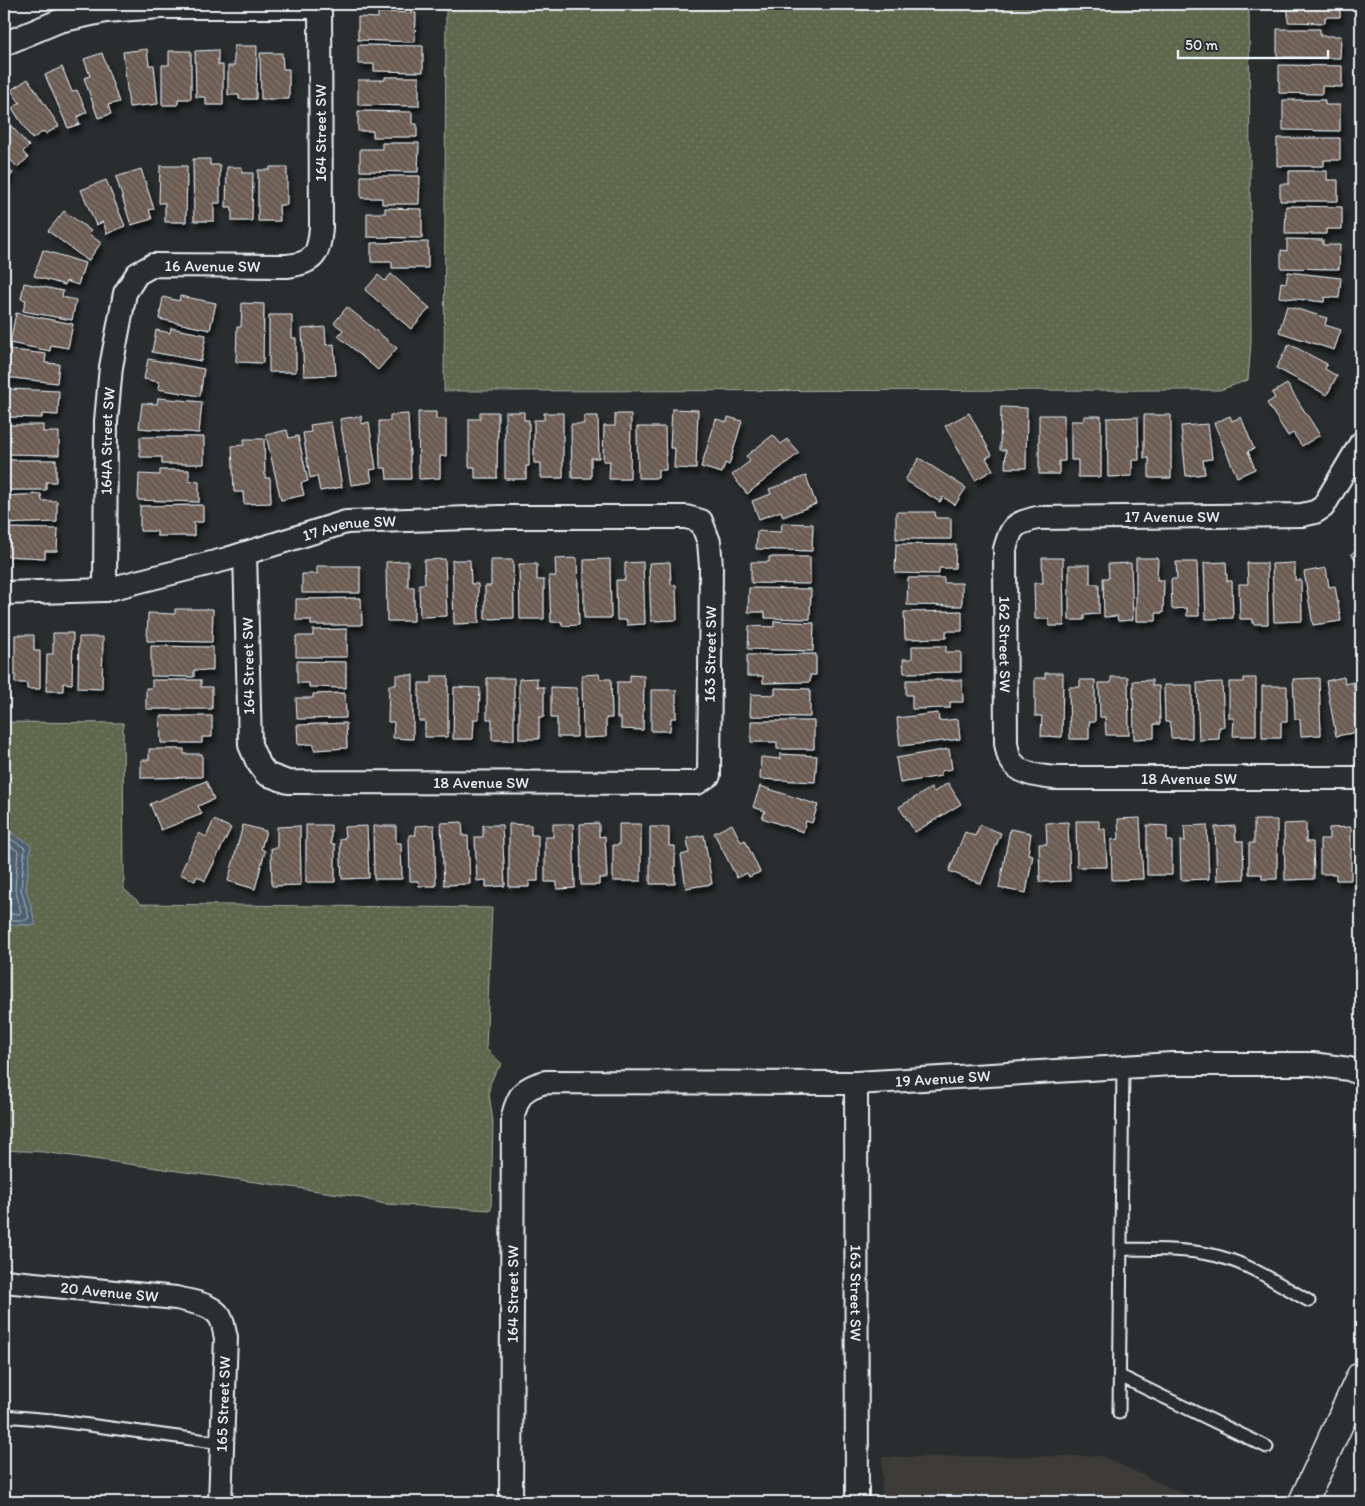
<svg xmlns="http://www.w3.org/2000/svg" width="1365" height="1506" font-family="Itim,sans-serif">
<defs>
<pattern id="park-dots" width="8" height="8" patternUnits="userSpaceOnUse" patternTransform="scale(1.25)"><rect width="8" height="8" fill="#5e674e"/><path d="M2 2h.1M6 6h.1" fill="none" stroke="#757d68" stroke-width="1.8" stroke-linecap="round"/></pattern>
<pattern id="water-ripples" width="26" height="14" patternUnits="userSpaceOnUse" patternTransform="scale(1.25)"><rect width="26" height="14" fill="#4e6170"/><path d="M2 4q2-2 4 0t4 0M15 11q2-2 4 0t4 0" fill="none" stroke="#687885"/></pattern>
<pattern id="building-back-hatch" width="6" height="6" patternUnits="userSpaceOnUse" patternTransform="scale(1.25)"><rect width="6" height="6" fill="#6b5c52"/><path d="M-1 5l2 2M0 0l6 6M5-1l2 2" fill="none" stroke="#80746c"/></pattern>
<filter id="shadow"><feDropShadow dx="3" dy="5.5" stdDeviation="2.5" flood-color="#0009"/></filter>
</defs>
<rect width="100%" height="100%" fill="#2a2d2e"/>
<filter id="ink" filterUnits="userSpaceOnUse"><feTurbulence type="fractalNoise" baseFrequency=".02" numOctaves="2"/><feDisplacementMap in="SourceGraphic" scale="10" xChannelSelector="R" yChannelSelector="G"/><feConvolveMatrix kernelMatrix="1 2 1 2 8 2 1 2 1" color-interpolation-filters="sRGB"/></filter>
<g filter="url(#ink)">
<!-- built -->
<path fill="#3e3b39" d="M1101 1456 1201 1502H882V1457Z"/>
<!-- park -->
<path fill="url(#park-dots)" stroke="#a3aca3" d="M446 4H1249L1251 343 1248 380 1220 390 444 391Z
M4 722 123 723 124 889 141 904 492 908 486 1049 502 1064 495 1073 490 1084 489 1094 493 1122 491 1210 384 1204 354 1196 44 1152 4 1150Z"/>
<!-- water -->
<path fill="url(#water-ripples)" stroke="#8c9ba6" d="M4 829 31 845 26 889 36 925H4Z"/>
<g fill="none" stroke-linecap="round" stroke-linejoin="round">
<!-- shore -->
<path stroke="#aab7c2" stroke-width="1" d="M4 835 25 848 21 889 29 918 26 920H4
M4 842 18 851 15 889 21 912 19 914H4
M4 851 11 856 7 889 11 904 9 906 4 907"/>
</g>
<!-- building -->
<path fill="url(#building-back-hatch)" stroke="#e8f1f8" filter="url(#shadow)" d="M378 4H415V6L378 7Z
M1282 4H1340V17H1325V23L1288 22V10H1282Z
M378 12 416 13 415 42 358 40V17L378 18Z
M1277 29H1320V36H1341L1340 58 1277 57Z
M358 45 423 46V72L374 71V64H358Z
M234 46H257L256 99H239V95H228V66H234Z
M147 49 149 65H154L158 104 129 107 123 52Z
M218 50V65H223V105H206V97H196L195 51Z
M169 51H191V99H178V105H162V65H169Z
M102 53 119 102 108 105 111 114 98 118 84 78 90 76 84 59Z
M260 53H282L283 69H289V99H261Z
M1279 65 1342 66V87L1322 86V94L1279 93Z
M62 67 72 92 77 90 87 112 77 117 80 124 68 128 45 75Z
M385 77H419V106L358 105V80H385Z
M28 79 59 126 46 134 44 131 32 139 12 108 20 103 11 90Z
M1283 100H1325V105H1340V131L1283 130Z
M358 111 412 112V124H417V137H373V131H358Z
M5 119 29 146 23 152 28 158 17 167 4 152Z
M1277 138H1340V160H1324V166H1277Z
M382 143H419L418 172 360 171V149H382Z
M193 159H210V165H220V203H214V221H194Z
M4 166 13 173 4 184Z
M160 166H187L186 222H165V203H159Z
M227 167H242V173H253L252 221H232V207H226Z
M270 167H287V205H279L280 221H258V170H270Z
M141 169 154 209 149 210 152 219 131 225 116 177Z
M1289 171H1327V180H1338V201H1280V184H1289Z
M361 176H420L419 204H382V198H361Z
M106 180 125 226 107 234 103 222 96 225 81 190Z
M1286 206 1342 207V229H1326V234H1285Z
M385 208 422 209V238L367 237V213H385Z
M64 211 91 231 89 234 101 243 88 261 48 231Z
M1287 239 1323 240V245H1340L1339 269 1281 268V250L1287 251Z
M428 242V268H392V262H371V243Z
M43 250 85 263 78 285 66 281 65 285 34 276Z
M1288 272 1341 278 1339 298 1325 297 1324 302 1279 297 1281 282 1286 283Z
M391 274 430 308 411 329 365 290 378 275 385 281Z
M24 283 63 291 62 297 76 300 72 320 23 311 26 300 21 299Z
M180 296 216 303 210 330 159 319 163 297 179 301Z
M242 303 264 304 263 363 236 362 237 327H241Z
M1287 306 1327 318 1325 325 1341 330 1334 350 1279 332Z
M347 307 397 348 378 370 338 336 343 330 334 323Z
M16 313 73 324 68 348 51 345 50 351 10 343Z
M269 315H292V338H296V372H269Z
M325 327 326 345 334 344 336 375 304 376 302 329Z
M171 328 206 335 201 361 152 352 156 330 170 333Z
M1289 344 1327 364 1325 369 1337 376 1327 395 1276 368Z
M4 349 46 354 45 363 59 364 57 383 4 377Z
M148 359 204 369 200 396 158 389 159 382 144 379Z
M1287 384 1320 435 1302 446 1293 433 1288 436 1267 403 1275 398 1272 393Z
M8 389 59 391 58 415 42 414V418L7 417Z
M158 398 202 402 199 433 139 428 142 403 157 404Z
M1001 407 1027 408 1026 468H1005L1006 450H1000Z
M672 409 698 410 696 469 674 468 675 448H670Z
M418 412H436V419H446V456H440V478L419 479Z
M480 412H498L497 478H475V467H469V419H480Z
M505 412H524V420H529V466H526V479H505Z
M544 413H563V478H541V463H534V420H544Z
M969 413 992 455 986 458 993 470 975 480 945 426Z
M408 414 411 479H387L386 468H380L379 421H390V415Z
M615 414H631L630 479H609L610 461H603L604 426H615Z
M1039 415H1064L1065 461H1059V474H1039Z
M1144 415H1171V478H1149V458H1144Z
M361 416 362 424 369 422 376 469 370 470 372 482 351 485 340 419Z
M584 416H598L599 458H591V478H572L571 424H584Z
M1084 416H1101V477H1078V460H1071V421H1084Z
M1230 416 1232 421 1241 417 1254 449 1248 451 1255 469 1237 477 1214 423Z
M728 417 742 421 729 465 725 463 722 473 701 467 716 419 727 422Z
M1138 417 1139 460H1132V476L1108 477 1107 418Z
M331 422 342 487 320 491 317 476 310 478 303 433 311 432 310 425Z
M1208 424 1212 459 1203 460 1205 474 1186 476 1181 426Z
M4 425H43V432H59V455L4 454Z
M637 427H665L666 470H658V478H638Z
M287 430 289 438 298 436 308 481 301 483 304 495 281 500 266 435Z
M773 435 781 444 787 439 799 453 747 494 732 475 750 461 746 456Z
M140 437H204V464H162V457H140Z
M244 439H264L265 478H270L271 503 244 504 243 492H234L232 446 244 445Z
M919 458 966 488 955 505 943 497 940 502 905 480Z
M4 460H56V482H46V490H4Z
M160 470H189V481L199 482V502L138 500 139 474 160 475Z
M806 476 816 504 783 517 781 511 759 519 752 501 771 494 769 489Z
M41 494 42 501H57V522L4 524V496Z
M203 505V522H194V536H157V531H140V506Z
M896 512H935L936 518H951V539H896Z
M782 523 813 524 812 551 756 549 757 531 781 532Z
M4 528 58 529 57 551H45V558L4 556Z
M896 544 956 545 955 568H939V574L895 573Z
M1361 546V566L1351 554Z
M769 557H810V584L751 583V562H769Z
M577 558 579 625 562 626V622H551L549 576H556L555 559Z
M1042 558H1063L1064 626H1049V619H1035L1034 583H1043Z
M1136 558H1158L1157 580H1164L1163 613H1156V621H1136Z
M445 559 447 616 420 617 419 584H425L424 560Z
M610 559 611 618H584V560Z
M452 560H470L471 584H478L479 623 454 624Z
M491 560H513L514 618 485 619V586H491Z
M408 561V587H414V621H387L386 562Z
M643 562 645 624 627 625V620H617L616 580H625V563Z
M670 562 671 585H676L677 620 651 621 649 563Z
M1176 562H1197L1199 616H1187V608L1172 609 1171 579H1177Z
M1226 562 1227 581H1232L1233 618 1206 619 1204 563Z
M1131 563 1133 620 1118 621 1117 616 1104 617 1103 578H1109L1108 564Z
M1247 563H1267L1268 624H1253V619H1240L1239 584H1248Z
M1295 563V580H1301L1302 621 1274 622 1272 564Z
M519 564H537V580H544V619H520Z
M1069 565H1090V584H1099V614L1084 615V620H1069Z
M317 566H360V593H302V574H317Z
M1326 568 1329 587 1335 586 1341 621 1313 625 1304 572Z
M908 578H944V583H962V606L907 605Z
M749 588 811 589 810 619 765 618V612H748Z
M361 598 362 625H311V620H296V599Z
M175 609H213L212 642 147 641 148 613 175 614Z
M962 611V631H946V638L905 639 904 612Z
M774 621 814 623 813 651 748 649 749 626 774 627Z
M347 629V657H296V636H313V630Z
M53 633H73L72 684 63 683V691H46L47 654H53Z
M4 634H8V692H4Z
M15 635H34V651H40V689H27V683H15Z
M79 637H103L102 689 78 688Z
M151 646 213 647V671L194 670V677L151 676Z
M912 646H946V652H961V672L904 673 903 659H912Z
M816 654V675H810V682L763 683V676H747V655Z
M297 661 346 662V688L309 687V683H297Z
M1045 673H1063L1062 737 1041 736 1042 716H1035V678H1045Z
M599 674 600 679H611L612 718H606V737L583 738 582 675Z
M396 675H413V739L393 738 394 722H388L389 685H396Z
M630 675 644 676 643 730 621 729V718H617V682H630Z
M432 676H448V737H425V721H419V683H432Z
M1111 677H1128L1129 735H1106L1105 717H1100L1099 683H1111Z
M1344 677 1345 684 1353 682 1359 714 1354 715 1358 732 1336 736 1326 681Z
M487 678H514V740H492V719H487Z
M537 678V687H544V717H539V739H519V679Z
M1244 678H1256V736H1233L1234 718H1229V682H1244Z
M1319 678 1321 735 1301 736 1300 719H1295L1293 679Z
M152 680H201V687H212V709H146V688H152Z
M906 680H962L963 702H950V708L912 709V695H906Z
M1080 680H1095V722H1089V739H1070L1069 687H1080Z
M1152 680V686H1159L1160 724H1154V738L1134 739 1133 681Z
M1222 682 1224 727H1219V739L1199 740 1197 683Z
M1164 685H1192V738H1171L1170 722H1165Z
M1262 686H1287V722H1281V738H1262Z
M454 687 480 688 479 719H474L473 739H453Z
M551 687 577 688V737H557V718H551Z
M775 688 810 689V717L750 716 751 694 775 695Z
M651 690H676V718H671L670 731H651Z
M345 693 346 718 297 719 296 698H313V694Z
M938 713 939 721 958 719 960 739 900 746 897 718Z
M160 716H212V737H202V743H161Z
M751 721H814V749H777V742H751Z
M346 723 347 748 314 750V744L298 745 297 725Z
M149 749H184V754H202V777L141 778V760H149Z
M949 749 952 769 941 771V776L900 783 896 758Z
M780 754 817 756 815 782 760 779 761 757 780 759Z
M206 781 214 799 198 806 202 814 161 830 150 804Z
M948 783 961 804 915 832 899 807 931 788 934 792Z
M760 786 818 805 812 823 806 821 803 832 762 818 765 811 753 807Z
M1140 818 1143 879 1112 880 1111 840 1119 839 1118 819Z
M214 820 231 828 205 881 197 876 195 881 180 874 199 833 206 837Z
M1254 820H1277V879H1262V874H1249V843H1254Z
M1356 820H1361V878H1358Z
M1076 821H1099V829H1105L1107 867H1077Z
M462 822 463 836H468L470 884 444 885 441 823Z
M1068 822 1070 881 1040 882 1039 844H1047L1046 823Z
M599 823V837L605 836 607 878H599V885H581L580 824Z
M1306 823V842H1313L1314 879 1285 880 1284 824Z
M509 824 531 825V835H538V881H529V887H509Z
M553 824H573L575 888 557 889V882H545V837H553Z
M619 824H641V881H613V845H619Z
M732 824 741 842 745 840 760 872 749 877 747 873 737 878 714 833Z
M243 825 266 831 261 849 265 851 255 889 228 881Z
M306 825H331V844H335V882H306Z
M434 825 436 886H419L418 881H410L409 835H416L415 826Z
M483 825H502L505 886 486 887V880L477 881 475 837H483Z
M980 825 1001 833 981 884 949 871 965 832 975 836Z
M1147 825 1167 826V841H1172V875H1147Z
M1207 825 1209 879 1181 880 1180 841H1185L1184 826Z
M300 826 301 885 272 886 271 848H277V827Z
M367 826 369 878 342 879 340 839 345 838 344 827Z
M373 826H396V843H401L402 879H374Z
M1235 826 1236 841H1243L1244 879 1217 880 1215 827Z
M650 827H669V846H675V884H650Z
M1351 827V880H1336V874H1320V839H1329V828Z
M1010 829 1031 833 1028 854 1033 855 1026 893 999 888Z
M704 835 712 884 686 888 681 855 689 853 687 838Z"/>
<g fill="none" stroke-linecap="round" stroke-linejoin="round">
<defs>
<path id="lane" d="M1121 1249C1154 1250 1191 1248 1224 1258 1253 1266 1282 1286 1309 1301
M1120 1376 1267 1447
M1119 1413 1123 1066
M4 1416 52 1420 222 1443"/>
<g id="street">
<path d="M4 44 59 21 106 11 160 7H320"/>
<path id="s1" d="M1361 443 1323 507 1315 512 1302 515 1037 518C1014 524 1012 525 1005 549L1006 743C1007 748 1008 755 1010 759 1019 775 1039 776 1055 778H1361"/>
<path id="s2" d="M105 590 106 421 111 367 125 293 137 274 153 265 287 266C315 263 319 254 321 227L320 4"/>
<path id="s3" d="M4 593 105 590 227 559 346 522 500 517H686L701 521 709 542 711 566 709 775 697 783 288 782 266 774 257 761 250 745 245 553"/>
<path id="s4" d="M856 1083 857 1502"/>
<path id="s5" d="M4 1281 176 1298C192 1302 216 1304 222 1321 224 1326 224 1332 226 1337L220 1502"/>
<path id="s6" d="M511 1502 513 1116C518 1095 524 1087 546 1082L856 1083 1172 1064H1312L1349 1069 1361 1074"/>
</g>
<path id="secondary" d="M1303 1502 1361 1376"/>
</defs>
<!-- lane casing -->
<use href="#lane" stroke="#e8f1f8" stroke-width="15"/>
<!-- street casing -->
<use href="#street" stroke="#e8f1f8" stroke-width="26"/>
<!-- secondary casing -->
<use href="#secondary" stroke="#e8f1f8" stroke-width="31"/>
<!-- lane -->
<use href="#lane" stroke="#2a2d2e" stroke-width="11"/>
<!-- street -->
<use href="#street" stroke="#2a2d2e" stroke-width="22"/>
<!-- secondary -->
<use href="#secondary" stroke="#2a2d2e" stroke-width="28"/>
</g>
</g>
<g text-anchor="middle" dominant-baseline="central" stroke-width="4" stroke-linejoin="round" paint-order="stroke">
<!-- street labels -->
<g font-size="16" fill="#e8f1f8" stroke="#2a2d2e">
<text transform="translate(320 133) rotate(-90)">164 Street SW</text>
<text stroke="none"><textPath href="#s2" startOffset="399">16 Avenue SW</textPath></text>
<text stroke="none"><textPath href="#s2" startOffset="149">164A Street SW</textPath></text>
<text x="1172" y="516">17 Avenue SW</text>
<text stroke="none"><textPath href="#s3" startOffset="354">17 Avenue SW</textPath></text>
<text stroke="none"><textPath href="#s1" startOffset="506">162 Street SW</textPath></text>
<text transform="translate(710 654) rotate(-89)">163 Street SW</text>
<text transform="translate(248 666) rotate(-91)">164 Street SW</text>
<text stroke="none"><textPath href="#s1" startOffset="806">18 Avenue SW</textPath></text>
<text x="481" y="782">18 Avenue SW</text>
<text stroke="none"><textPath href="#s6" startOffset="834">19 Avenue SW</textPath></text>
<text stroke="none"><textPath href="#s5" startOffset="106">20 Avenue SW</textPath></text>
<text stroke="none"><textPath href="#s4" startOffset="210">163 Street SW</textPath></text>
<text stroke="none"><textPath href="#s6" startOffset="208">164 Street SW</textPath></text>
<text transform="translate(223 1404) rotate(-88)">165 Street SW</text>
</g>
</g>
<!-- margin -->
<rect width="1365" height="1506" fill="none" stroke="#2a2d2e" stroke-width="20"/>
<rect x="10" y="10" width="1345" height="1486" fill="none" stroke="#e8f1f8" stroke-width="2" filter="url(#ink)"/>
<!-- scale -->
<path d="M1178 50v8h150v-8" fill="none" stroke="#e8f1f8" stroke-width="2.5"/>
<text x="1185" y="50" font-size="15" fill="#e8f1f8" stroke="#2a2d2e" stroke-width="4" paint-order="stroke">50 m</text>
</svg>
